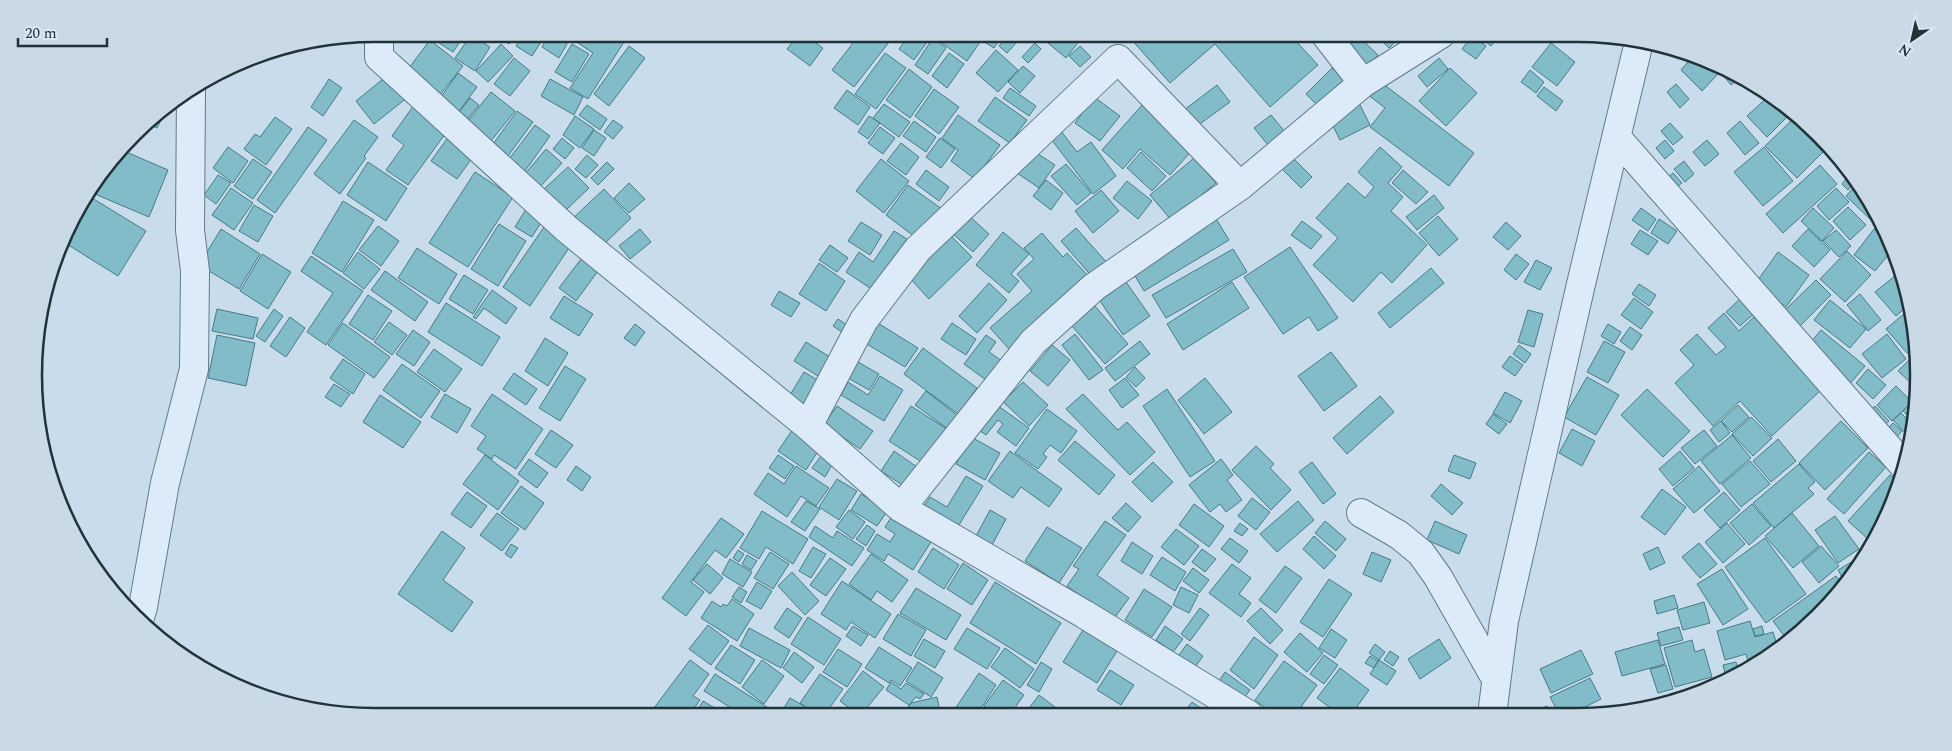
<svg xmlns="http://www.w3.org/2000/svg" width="1952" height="751" font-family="Spectral,serif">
<rect width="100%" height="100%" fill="#c9dcec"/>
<!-- building -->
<path fill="#81bcc8" stroke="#467c85" d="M432 34H465L453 52 430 37Z
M496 34H517L509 44Z
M524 34H546L532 56 516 46Z
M550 34H554L568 42 559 58 542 47Z
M585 34H629L588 99 570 88 593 53 578 43Z
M799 34H803L823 48 810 66 787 49Z
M860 34H889L893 37 854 87 832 70Z
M910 34H933L914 60 899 49Z
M944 34H968L980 42 967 61 939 41Z
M972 34H1003L994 48Z
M1010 34H1024L1007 53 999 46Z
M1034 34H1053L1047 43Z
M1056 34H1075L1081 39 1066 58 1048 43Z
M1135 34H1302L1295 40 1318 65 1270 107 1215 44 1170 83 1130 38Z
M1375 34H1403L1389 48Z
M1478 34H1500L1491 46 1477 35Z
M471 35 490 47 475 71 455 58Z
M1357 35 1378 55 1365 69 1344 50Z
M1472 36 1486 46 1476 59 1462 49Z
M933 38 946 48 928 74 915 65Z
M430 40 463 66 439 96 406 72Z
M1035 43 1041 49 1028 63 1022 57Z
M1551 43 1575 62 1557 86 1532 67Z
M501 44 513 56 488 82 476 71Z
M572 44 589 54 572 82 555 72Z
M629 46 645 58 609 106 594 94Z
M1080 46 1091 57 1080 67 1069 56Z
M996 50 1018 70 998 92 976 73Z
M885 53 906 68 876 109 855 94Z
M949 53 964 64 947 88 932 76Z
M1693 56 1704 60 1718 74 1702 91 1681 70Z
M514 58 530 71 510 96 494 84Z
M1439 58 1448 69 1427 87 1418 76Z
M1023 66 1035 76 1020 93 1008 82Z
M1332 68 1348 83 1321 109 1306 94Z
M1450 68 1477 93 1446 126 1419 101Z
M1724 68 1728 69 1741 77 1731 85 1720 71Z
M909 69 932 87 910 118 886 100Z
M1530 70 1544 82 1536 93 1521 82Z
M458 73 477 87 457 114 438 101Z
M389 74 408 97 374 124 356 101Z
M329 79 342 88 323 116 311 107Z
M550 79 583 97 574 115 541 96Z
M1378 80 1474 153 1449 186 1370 127 1385 108 1367 94Z
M1676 84 1689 99 1680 108 1667 92Z
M1217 85 1230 102 1197 126 1184 110Z
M1544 87 1563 101 1556 111 1537 96Z
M1010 88 1036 106 1029 116 1003 98Z
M934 89 959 107 939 134 915 116Z
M847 90 870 107 858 125 834 108Z
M491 92 515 111 487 146 463 127Z
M1770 95 1790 114 1767 137 1747 116Z
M995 97 1027 120 1010 143 978 121Z
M1094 97 1120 116 1100 141 1075 123Z
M470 98 479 105 464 123 456 116Z
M1144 103 1195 147 1170 175 1140 149 1123 169 1102 150Z
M1359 103 1370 125 1340 140 1329 118Z
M884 104 910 122 899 137 873 118Z
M414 105 448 130 408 185 386 170 404 145 392 136Z
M587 105 607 119 600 130 579 115Z
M167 107 157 128 146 123 150 118Z
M517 111 533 122 508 156 493 144Z
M958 115 1000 145 975 179 951 161 958 150 942 138Z
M1271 115 1290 138 1273 151 1254 128Z
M575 116 594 129 580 148 563 135Z
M869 116 880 123 868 139 858 132Z
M275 117 292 129 266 165 244 149 255 134 260 137Z
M354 120 378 137 364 156 366 158 340 194 314 174Z
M613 120 623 127 613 139 604 132Z
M1792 120 1823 152 1797 178 1765 146Z
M914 121 936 137 926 152 903 136Z
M1740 121 1759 143 1745 155 1727 133Z
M1670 123 1683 137 1673 145 1661 131Z
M535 125 550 136 525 171 509 159Z
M308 127 327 140 275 213 257 200Z
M880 127 895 138 883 154 868 143Z
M594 130 606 138 594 156 582 148Z
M1061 131 1077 152 1091 142 1116 176 1093 194 1051 139Z
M449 136 475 154 457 179 431 161Z
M562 138 574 148 565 159 553 149Z
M940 138 955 149 941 168 926 157Z
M1665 140 1674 151 1665 159 1656 148Z
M1707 140 1719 154 1705 166 1693 152Z
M901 143 919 157 906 175 887 161Z
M228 147 248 161 233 183 213 168Z
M1380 147 1402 167 1388 183 1403 197 1391 211 1427 245 1392 283 1381 272 1353 302 1313 265 1338 238 1316 218 1348 183 1365 198 1374 187 1358 172Z
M1764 147 1793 181 1763 206 1734 172Z
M546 149 562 163 539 188 524 175Z
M1032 150 1055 165 1039 188 1017 173Z
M124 151 168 170 149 217 90 192Z
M1141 152 1166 176 1152 191 1127 168Z
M587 155 598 165 586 178 575 169Z
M1291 156 1312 177 1301 188 1280 167Z
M1194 158 1216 183 1171 220 1150 195Z
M253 159 272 172 253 199 234 186Z
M881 159 909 181 884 213 856 191Z
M1684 161 1694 174 1685 182 1674 169Z
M368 162 407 188 386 221 347 195Z
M607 162 614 169 598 185 591 178Z
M1066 164 1091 193 1077 205 1051 176Z
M1820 165 1837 184 1783 233 1766 214Z
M568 167 589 188 565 211 544 189Z
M926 170 949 187 939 201 916 184Z
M1403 170 1428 192 1416 204 1392 183Z
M475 172 513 197 468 267 429 243Z
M1673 173 1682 183 1675 188 1667 178Z
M1850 174 1855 181 1848 190 1842 184Z
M218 175 231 183 216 204 204 195Z
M1046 180 1063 193 1051 210 1033 196Z
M1127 181 1152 201 1138 219 1113 198Z
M629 183 645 199 629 213 614 198Z
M1857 184 1873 205 1879 218 1874 223 1846 196Z
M908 185 942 209 919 240 886 215Z
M231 188 253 203 234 230 212 215Z
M1836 188 1849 202 1829 220 1817 206Z
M604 189 631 218 599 249 571 220Z
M1101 190 1119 211 1093 233 1075 211Z
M1434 195 1444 208 1417 230 1406 217Z
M92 198 146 231 118 276 65 243Z
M343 201 374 220 342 272 312 253Z
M254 205 273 216 258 242 239 231Z
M528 206 545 216 532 237 515 227Z
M1848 207 1866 225 1850 240 1833 221Z
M1641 208 1656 219 1648 231 1632 220Z
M1813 208 1834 228 1822 241 1801 221Z
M968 215 989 234 973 252 952 233Z
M1438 216 1458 239 1439 256 1419 233Z
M1215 217 1229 240 1144 291 1131 269Z
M1659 219 1677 231 1668 244 1651 233Z
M1302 221 1322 236 1311 249 1291 235Z
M861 222 882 235 870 255 848 241Z
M1506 222 1521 236 1508 250 1493 237Z
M499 224 526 241 498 286 471 269Z
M378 226 399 241 381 266 359 250Z
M544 227 571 245 530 306 503 287Z
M1076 228 1109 265 1094 279 1061 241Z
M221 229 260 254 239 289 199 265Z
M640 229 651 242 630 259 619 246Z
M1808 229 1830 250 1814 267 1792 246Z
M1874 229 1888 240 1893 249 1875 271 1854 255Z
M1640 230 1658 241 1648 255 1631 244Z
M1836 230 1851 246 1839 257 1823 241Z
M894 231 907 239 884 271 876 292 846 272 859 252 873 262Z
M1003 232 1029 254 1011 274 1019 281 1009 293 976 265Z
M1042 233 1063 257 1067 253 1091 279 1011 351 990 328 1032 291 1017 274 1034 259 1024 248Z
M949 234 972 257 929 299 906 274Z
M830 245 848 258 837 272 819 260Z
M1290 247 1338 318 1318 331 1309 317 1283 334 1244 277Z
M417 248 457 274 439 304 398 278Z
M1233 249 1247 272 1166 318 1152 295Z
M1847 251 1871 275 1845 302 1820 279Z
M358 252 380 269 364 289 343 273Z
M1778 252 1809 275 1786 307 1755 284Z
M262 254 291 272 268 309 240 291Z
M1516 254 1529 264 1516 280 1504 270Z
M311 256 363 291 326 345 307 332 333 293 301 271Z
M581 259 598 271 576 301 559 288Z
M1536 260 1552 268 1540 290 1524 282Z
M819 263 845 281 826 311 799 294Z
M1431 268 1444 283 1390 328 1378 313Z
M385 271 428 302 415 321 371 290Z
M464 275 488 290 473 314 449 299Z
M1896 275 1905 286 1909 305 1896 316 1875 292Z
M1816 280 1831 295 1799 327 1784 311Z
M1126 282 1150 316 1123 335 1100 301Z
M1232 282 1249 308 1183 350 1167 324Z
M989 283 1007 300 977 333 959 316Z
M1639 284 1656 295 1649 306 1632 294Z
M492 290 517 308 506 324 484 308 476 319 473 317Z
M779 291 800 303 791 317 771 305Z
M1860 294 1881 320 1868 331 1847 305Z
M368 295 392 311 373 340 349 324Z
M564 296 593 314 579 336 550 318Z
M1742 297 1756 312 1740 326 1726 312Z
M1634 298 1653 312 1641 329 1621 315Z
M1830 300 1866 329 1850 348 1814 320Z
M446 303 500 337 482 366 428 332Z
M1094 305 1128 344 1105 364 1071 325Z
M217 309 258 318 253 339 212 331Z
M274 309 283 316 265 342 256 336Z
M1528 310 1543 314 1534 347 1518 342Z
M1724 313 1739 331 1754 317 1821 390 1772 436 1740 401 1713 426 1675 383 1694 365 1680 350 1697 334 1716 355 1726 347 1708 328Z
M1905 313 1914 323 1915 331 1916 346 1907 353 1886 329Z
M290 317 305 328 286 357 270 346Z
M838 319 850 327 845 334 833 326Z
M873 320 918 348 905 367 860 340Z
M389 322 407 335 392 355 374 342Z
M343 323 390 357 374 378 328 345Z
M952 323 976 339 966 355 941 339Z
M635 324 645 332 635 346 624 338Z
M1608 324 1621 332 1614 344 1601 336Z
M1630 327 1642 335 1632 350 1620 341Z
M413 330 430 342 414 366 396 354Z
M1821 330 1865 366 1848 386 1805 349Z
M1075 334 1103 370 1089 380 1062 345Z
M1887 334 1906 359 1882 378 1862 354Z
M217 335 255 343 246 386 208 378Z
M986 335 996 342 989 352 1008 365 993 385 964 364Z
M545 338 568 353 548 386 525 371Z
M1140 341 1150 354 1115 381 1105 368Z
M1604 341 1625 352 1608 383 1587 372Z
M806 342 833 359 821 378 794 361Z
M1052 345 1070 360 1048 386 1030 371Z
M1519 345 1531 354 1525 363 1513 354Z
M923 348 977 388 958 414 904 374Z
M434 349 462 369 445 392 417 372Z
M1331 352 1357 386 1324 411 1298 376Z
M1510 356 1523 365 1515 376 1502 367Z
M1911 358 1916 364 1917 375 1910 382 1898 371Z
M343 359 365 374 353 394 330 378Z
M858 362 879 374 869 390 848 378Z
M402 364 440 391 421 418 383 390Z
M565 366 586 379 560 421 539 408Z
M1135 367 1145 378 1136 387 1126 377Z
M1868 369 1886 385 1873 399 1856 383Z
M804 372 824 384 809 407 790 395Z
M514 373 537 389 526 405 503 389Z
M880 376 903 390 884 421 841 395 848 382 868 395Z
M1587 377 1619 395 1596 435 1564 417Z
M1125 378 1139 395 1122 408 1109 390Z
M1205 378 1232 412 1204 434 1178 400Z
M1023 382 1048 405 1029 426 1003 402Z
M334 384 350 394 341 407 325 397Z
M1896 386 1912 402 1892 421 1877 405Z
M1167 389 1215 461 1190 477 1143 406Z
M1647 389 1690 431 1663 457 1621 415Z
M926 391 958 416 948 429 915 405Z
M1505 392 1522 401 1510 423 1493 413Z
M445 394 471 409 457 433 431 417Z
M492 394 543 429 516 469 494 455 492 459 477 449 486 436 471 426Z
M1083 394 1118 430 1127 422 1155 452 1130 475 1066 409Z
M380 395 421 422 403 448 363 422Z
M1380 396 1394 412 1347 454 1333 438Z
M1917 397V398L1914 422 1903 411Z
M994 403 1029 428 1016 446 997 432 1003 424 998 420 986 435 976 428Z
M1738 405 1749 417 1732 432 1721 421Z
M837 406 873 431 860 449 824 424Z
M911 406 950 431 928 466 889 441Z
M1875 406 1889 421 1879 431 1864 416Z
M1047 409 1077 431 1061 453 1050 445 1043 454 1047 457 1038 469 1015 453Z
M1901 413 1913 425 1910 438 1893 420Z
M1493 414 1507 424 1499 434 1486 424Z
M1751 417 1772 438 1753 456 1732 434Z
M1721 421 1730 433 1719 442 1710 430Z
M1841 421 1868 448 1825 490 1799 463Z
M1893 423 1902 431 1893 441 1884 432Z
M793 429 820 448 806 470 778 451Z
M1572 429 1595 441 1582 466 1559 453Z
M551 430 573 445 556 468 535 454Z
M1704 430 1717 446 1695 464 1681 448Z
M1732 435 1751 458 1720 484 1701 461Z
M971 437 1000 453 985 480 956 464Z
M1778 439 1796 461 1771 482 1753 461Z
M1075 441 1115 475 1099 495 1058 460Z
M1256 446 1274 464 1270 468 1291 490 1271 510 1232 470Z
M894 451 920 469 907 488 881 471Z
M1010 451 1062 489 1049 507 1021 487 1013 498 988 481Z
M1680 451 1694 468 1673 486 1659 469Z
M1869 452 1886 467 1844 514 1827 499Z
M485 455 519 481 498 510 463 484Z
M778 455 794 466 785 479 769 468Z
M1454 455 1476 463 1470 479 1448 471Z
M821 456 833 463 825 477 812 468Z
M529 459 548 473 537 488 518 474Z
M1221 459 1233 475 1227 480 1242 500 1226 512 1220 504 1210 512 1189 485Z
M1750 461 1770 484 1741 507 1722 484Z
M1153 462 1173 482 1152 502 1132 482Z
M1312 462 1336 494 1323 504 1299 472Z
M1799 464 1815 482 1808 488 1814 494 1774 528 1753 503Z
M576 466 591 477 582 491 567 480Z
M796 466 829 488 816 506 801 496 787 517 754 494 768 473 784 484Z
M1699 466 1720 491 1694 513 1673 489Z
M1890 475 1899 483 1882 524 1868 539 1848 521Z
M966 476 983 486 954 533 920 512 930 497 947 507Z
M837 479 857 491 839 520 819 507Z
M1441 484 1463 503 1452 515 1431 496Z
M521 486 544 503 525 530 501 513Z
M1662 489 1686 507 1665 535 1641 517Z
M467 492 487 506 471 528 451 514Z
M1724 492 1740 510 1720 528 1704 510Z
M861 494 888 510 877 526 851 510Z
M1252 498 1270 512 1256 530 1238 516Z
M806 501 820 509 805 531 791 522Z
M1298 501 1314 520 1277 552 1260 534Z
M1126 503 1141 517 1128 532 1112 518Z
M1194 504 1224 526 1209 547 1179 525Z
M1752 504 1771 526 1749 545 1730 523Z
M849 510 865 522 853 539 836 527Z
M990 510 1006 519 992 545 976 536Z
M762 511 808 539 793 564 766 547 759 559 740 548Z
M497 513 519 529 502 551 480 535Z
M1792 513 1819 546 1793 568 1765 536Z
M892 516 931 542 913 570 888 554 884 561 867 550 877 534 890 542 895 534 885 527Z
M1835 516 1859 549 1838 563 1815 530Z
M721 518 744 534 726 558 715 550 691 582 704 592 686 616 662 598Z
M1105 521 1126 535 1097 575 1129 598 1113 620 1067 586 1079 569 1073 566Z
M1325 521 1346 539 1336 551 1315 533Z
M1435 521 1467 535 1459 554 1427 540Z
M1240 523 1248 529 1242 536 1234 531Z
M1727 523 1745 544 1723 563 1705 542Z
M867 525 875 531 866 546 856 539Z
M815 526 833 538 837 531 864 548 852 566 809 537Z
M1047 527 1082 548 1059 583 1025 561Z
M1176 529 1199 546 1184 565 1161 547Z
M442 531 465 548 443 580 473 602 452 632 398 594Z
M1314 536 1336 556 1324 569 1303 549Z
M1230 538 1248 551 1239 563 1221 549Z
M1765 538 1806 594 1766 623 1725 567Z
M1132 542 1153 556 1142 574 1121 561Z
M1699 543 1717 564 1700 578 1682 557Z
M511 544 518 548 511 558 505 554Z
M1821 546 1839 566 1819 583 1802 562Z
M813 547 826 554 811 578 799 571Z
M1658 547 1665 563 1650 570 1643 554Z
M933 548 959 565 944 589 918 572Z
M1202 549 1216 559 1205 572 1192 562Z
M738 550 744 554 739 562 733 558Z
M770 552 789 564 773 589 754 578Z
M1372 552 1391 560 1381 582 1363 574Z
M1868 552 1844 581 1838 570Z
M871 554 908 580 892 602 877 591 871 600 849 584Z
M747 555 757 561 751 570 742 564Z
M1162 557 1186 572 1175 591 1150 575Z
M830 558 846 569 826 596 810 585Z
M730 559 752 572 743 587 722 574Z
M963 563 988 580 972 605 947 589Z
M707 564 723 578 710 594 693 580Z
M1232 564 1251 578 1239 594 1251 603 1241 617 1209 593Z
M1285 566 1302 578 1276 613 1259 600Z
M1193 568 1209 580 1199 593 1183 581Z
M1722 569 1748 609 1723 625 1697 584Z
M792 572 819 601 805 615 778 586Z
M1836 576 1842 584 1802 632 1788 641 1773 621Z
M1329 579 1352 594 1323 637 1300 622Z
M842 581 891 614 875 638 851 622 846 630 821 614Z
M757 582 772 591 761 609 746 601Z
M995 582 1061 623 1036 664 970 623Z
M739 587 747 592 741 603 732 597Z
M1181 587 1198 595 1189 613 1173 605Z
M916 588 961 615 946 640 900 613Z
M1144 589 1172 607 1152 637 1125 620Z
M1674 595 1678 608 1657 614 1654 601Z
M732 599 754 614 737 641 701 618 712 601 721 607 723 604 727 606Z
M1704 602 1710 623 1683 630 1677 610Z
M787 608 802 618 789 638 774 628Z
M1200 608 1209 615 1190 641 1181 634Z
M1261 608 1283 630 1270 644 1247 621Z
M898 614 926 630 911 656 883 639Z
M808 617 841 639 824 665 791 644Z
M1750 621 1755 637 1773 632 1778 648 1757 662 1749 664 1746 654 1725 660 1717 631Z
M708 625 729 641 711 665 689 649Z
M853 626 868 635 861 646 846 636Z
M1165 626 1183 639 1173 652 1156 640Z
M1762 626 1764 634 1755 636 1753 629Z
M1679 627 1683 640 1661 646 1657 633Z
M749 628 790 650 781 668 740 646Z
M967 628 1000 648 987 669 954 649Z
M1331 629 1347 640 1335 658 1319 648Z
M1083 630 1117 651 1097 683 1063 662Z
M1300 633 1323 653 1307 672 1284 652Z
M1254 637 1278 655 1254 689 1230 670Z
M924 639 945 651 935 668 914 656Z
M1439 639 1451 658 1420 679 1408 659Z
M1658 640 1665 664 1622 676 1615 652Z
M1692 640 1695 652 1704 649 1712 677 1675 687 1664 648Z
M1187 644 1203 656 1193 670 1177 658Z
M1375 644 1385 652 1379 660 1369 653Z
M731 645 755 660 740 684 715 668Z
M879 647 912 668 900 686 891 680 889 683 865 668Z
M1005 648 1034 669 1020 688 991 667Z
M838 649 862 664 847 687 823 672Z
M1581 650 1593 674 1551 693 1540 669Z
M1390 651 1399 657 1393 666 1384 660Z
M794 652 814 667 802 683 783 668Z
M1324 655 1338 665 1324 684 1310 674Z
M1370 656 1378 661 1374 668 1365 663Z
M690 660 709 674 693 696 700 700 688 717H665L654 708Z
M762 660 784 676 764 704 742 687Z
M1379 660 1396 671 1387 685 1370 674Z
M1284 661 1317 685 1295 715H1275L1255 700Z
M918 662 943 678 931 697 906 681Z
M1041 662 1052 669 1039 692 1027 685Z
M1736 662 1739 674 1727 682 1719 685 1718 680 1726 678 1723 665Z
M1666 665 1673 689 1658 693 1650 669Z
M1340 668 1369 690 1351 715H1340L1317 698Z
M1110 670 1134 685 1121 705 1097 690Z
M863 671 884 687 860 716 840 701Z
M1225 672 1250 690 1241 702 1217 684Z
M979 673 996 685 976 716H958L953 712Z
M715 674 767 707 761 716H744L704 691Z
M820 674 843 689 824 716H820L800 703Z
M1590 678 1601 699 1573 713 1574 714H1559L1550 697Z
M1003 680 1024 695 1009 716H997L984 706Z
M891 682 901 689 906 683 924 694 920 699 916 697 909 705 886 690Z
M1708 683 1709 688 1671 699 1670 694Z
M1039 695 1067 716 1024 715Z
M937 697 941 716H905V712L911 703Z
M790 698 804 706 798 716H779Z
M703 701 728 716H694Z
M1192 702 1211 715H1182Z
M1644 703 1645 707 1621 714H1601V713Z
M1547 706 1551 714H1534L1533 713Z
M841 708 853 716H836Z"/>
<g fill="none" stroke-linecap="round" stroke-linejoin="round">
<defs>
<path id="street" d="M379 34V57L567 229 808 426 901 508 1084 614 1249 715
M1325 34 1363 83
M1617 138 1905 467
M808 426 864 320 918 249 1118 59 1240 186
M901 508 1033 342 1094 287 1240 186 1363 83 1441 34
M1361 513 1399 535 1421 553 1438 577 1496 679
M140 617 143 607 165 483 194 369 195 271 190 230 191 89
M1492 715 1504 621 1581 284 1639 42"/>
</defs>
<!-- street casing -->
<use href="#street" stroke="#5f7c87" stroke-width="30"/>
<!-- street -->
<use href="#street" stroke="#dcebf7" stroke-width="28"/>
</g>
<!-- crop -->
<path d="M0 0H1952V751H0ZM375 42H1577A333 333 0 0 1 1910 375V375A333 333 0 0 1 1577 708H375A333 333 0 0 1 42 375V375A333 333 0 0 1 375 42Z" fill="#c9d9e5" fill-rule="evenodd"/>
<path fill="none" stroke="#213339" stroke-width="2.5" d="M375 42H1577A333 333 0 0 1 1910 375V375A333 333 0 0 1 1577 708H375A333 333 0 0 1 42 375V375A333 333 0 0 1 375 42Z"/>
<!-- north arrow -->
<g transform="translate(1912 40) rotate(214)" stroke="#d8e7f4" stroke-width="4" paint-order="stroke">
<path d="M0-4L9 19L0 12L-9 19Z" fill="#213339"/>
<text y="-8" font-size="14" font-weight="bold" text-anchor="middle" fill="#213339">N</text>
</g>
<!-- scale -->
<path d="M18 38v8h89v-8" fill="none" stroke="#213339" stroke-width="2.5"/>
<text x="25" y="38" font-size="15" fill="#213339" stroke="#d8e7f4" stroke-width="4" paint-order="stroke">20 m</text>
</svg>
